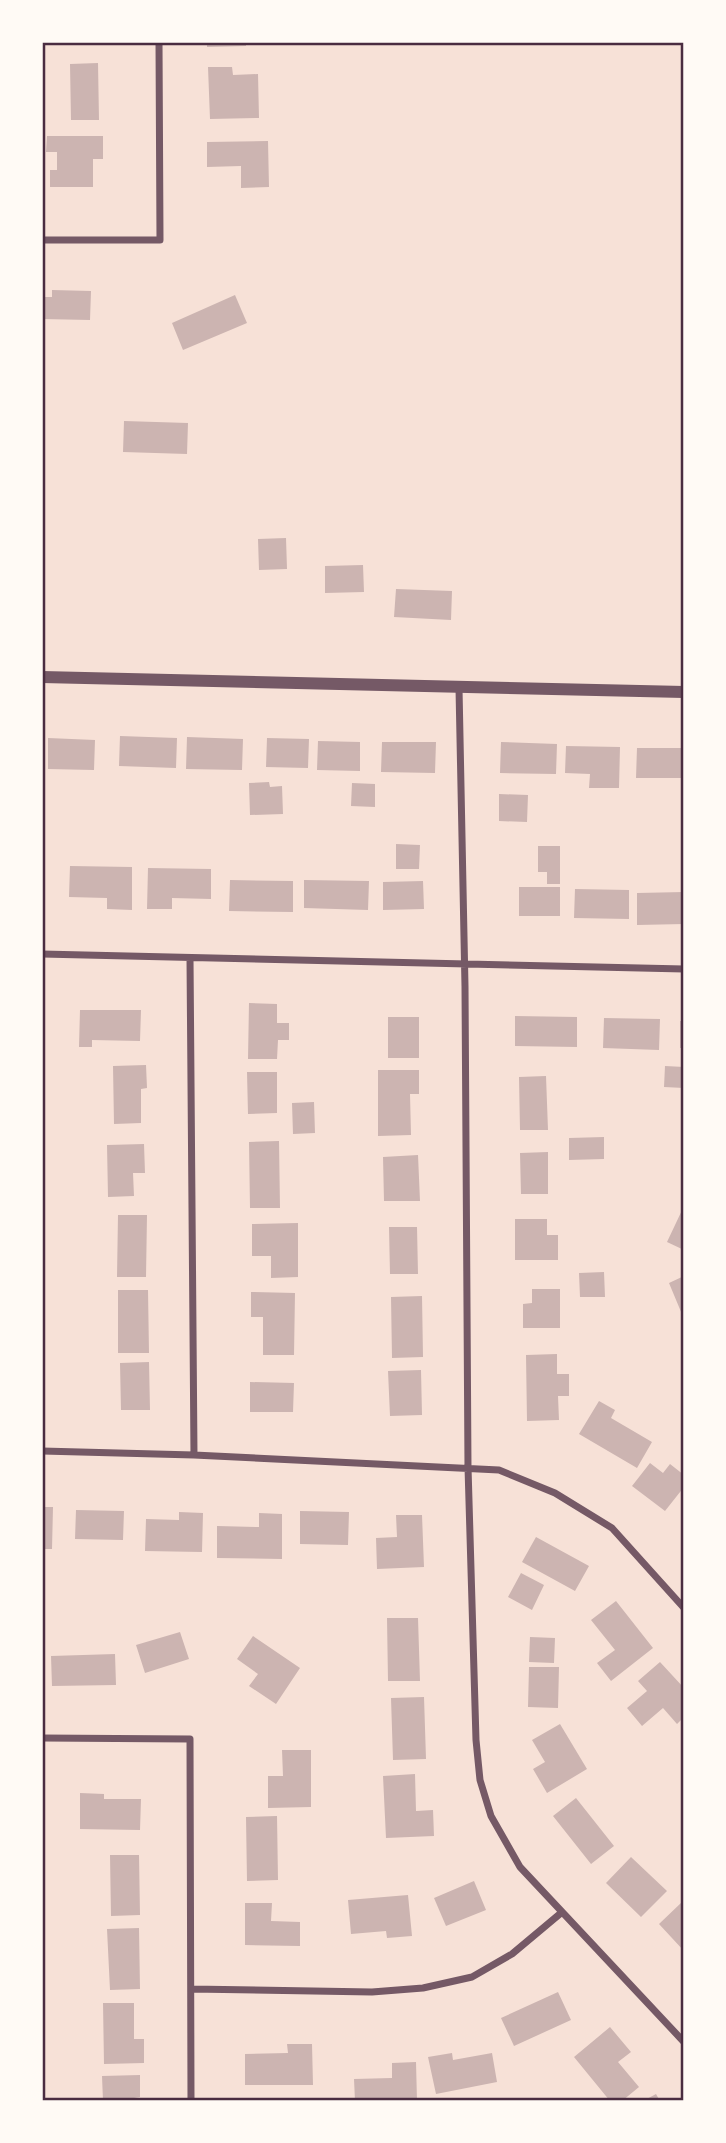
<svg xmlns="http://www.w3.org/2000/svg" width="726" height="2143" font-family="'Noto Sans',sans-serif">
<rect width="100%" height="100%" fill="#f7e1d7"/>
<!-- building -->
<path fill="#ccb4b1" d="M72 42H102V45L72 44Z
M207 42H246V46L207 47Z
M98 63 99 120H71L70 64Z
M208 67H232L233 75 258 74 259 118 210 119Z
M47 136H103V159H93V187H50V170H57V152H46Z
M268 141 269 187 241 188V166L207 167V142Z
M52 290 91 291 90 320 42 319V297H52Z
M235 295 247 323 183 350 172 323Z
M124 421 188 423 187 454 123 452Z
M286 538 287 569 259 570 258 539Z
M363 565 364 592 325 593V566Z
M396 589 452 591 451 620 394 617Z
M120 736 177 738 176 768 119 766Z
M187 737 243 739 242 770 186 769Z
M48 738 95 740 94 770 48 769Z
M267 738 309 739 308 768 266 767Z
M318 741 360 742V771L317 770Z
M382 742H436L435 773 381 772Z
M501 742 557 744 556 774 500 773Z
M566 746 620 747 619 788H589L590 774 565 773Z
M637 748H684V778H636Z
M269 782 270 787 282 786 283 814 250 815 249 783Z
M352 783 375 784V807L351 806Z
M499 794 528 795 527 822 499 821Z
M396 844 420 845 419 869H396Z
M538 846H560V884H547V872H538Z
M70 866 132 867V910L107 909V898L69 897Z
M148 868 211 869V899L172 898V909H147Z
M230 880 293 881V912L229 911Z
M304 880 369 881 368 910 304 908Z
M423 881 424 909 383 910V882Z
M519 887H560V916H519Z
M575 889 629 890V919L574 918Z
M684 892V924L637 925V893Z
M249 1003 277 1004V1023H289V1040H278L277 1059H248Z
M80 1010H141L140 1041 92 1040V1047H79Z
M515 1016 577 1017V1047L515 1046Z
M388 1017H419V1058H388Z
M604 1018 660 1019 659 1050 603 1048Z
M680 1021H684V1048H680Z
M146 1065 147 1088 141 1089V1123L114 1124 113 1066Z
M665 1066 684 1067V1088L664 1087Z
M378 1070H419V1094H410L411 1135 378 1136Z
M247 1072H277V1113L248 1114Z
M546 1076 548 1130H520L519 1077Z
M314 1102 315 1133 293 1134 292 1103Z
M604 1137V1159L569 1160V1138Z
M279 1141 280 1208H250L249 1142Z
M144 1144 145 1173H133L134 1196 108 1197 107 1145Z
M548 1152V1194H521L520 1153Z
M418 1155 420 1201H384L383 1157Z
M684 1206V1250L667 1242Z
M118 1215H147L146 1277H117Z
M515 1219H547V1235H558V1260H515Z
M298 1223V1277L271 1278V1256H252V1224Z
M389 1227H417L418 1274H390Z
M604 1272 605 1297H580L579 1273Z
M684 1276V1319L669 1283Z
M532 1289H560V1328H523V1304L532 1303Z
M118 1290H148L149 1353H118Z
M251 1292 295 1293 294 1355H263V1317H251Z
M422 1296 423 1357 392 1358 391 1297Z
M557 1354V1374H569V1396H558L559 1420 527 1421 526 1355Z
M149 1362 150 1410H121L120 1363Z
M421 1370 422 1415 390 1416 388 1371Z
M250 1382 294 1383 293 1412H250Z
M599 1401 615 1410 611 1418 652 1442 637 1468 579 1434Z
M650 1463 663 1473 670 1464 684 1475V1487L665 1511 632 1486Z
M42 1507H53L52 1549H42Z
M76 1510 124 1511 123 1540 75 1539Z
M300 1511 349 1512 348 1545 300 1544Z
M179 1512 203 1513 202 1552 145 1551 146 1519 179 1520Z
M259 1513 282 1514V1559L217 1558V1526L259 1527Z
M396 1515H422L424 1567 377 1569 376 1538 397 1537Z
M536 1537 589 1566 575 1591 522 1562Z
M521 1573 544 1585 532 1610 508 1597Z
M616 1601 653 1648 611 1681 597 1663 615 1650 591 1620Z
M387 1618H418L420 1681H388Z
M180 1632 189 1659 145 1673 136 1645Z
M253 1636 300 1668 276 1704 249 1686 258 1674 237 1659Z
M530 1637 555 1638 554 1663 529 1662Z
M115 1654 116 1685 52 1686 51 1656Z
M660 1662 684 1688V1717L677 1724 663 1708 642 1726 627 1708 647 1691 638 1681Z
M529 1667H559L558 1708 528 1707Z
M424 1697 426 1759 393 1760 391 1698Z
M560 1724 587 1769 547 1793 533 1769 545 1762 532 1740Z
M282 1750H311V1807L268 1808V1776H283Z
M415 1774 416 1811 433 1810 434 1836 386 1838 383 1776Z
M80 1793 104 1794V1799H141L140 1830 80 1829Z
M576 1798 614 1846 591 1864 553 1816Z
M277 1816 278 1880 247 1881 246 1817Z
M110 1855H139L140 1915 111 1916Z
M631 1857 667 1891 641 1917 606 1883Z
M474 1881 486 1910 446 1926 434 1898Z
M408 1895 412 1936 387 1938 386 1931 351 1934 348 1900Z
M682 1902 684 1904V1951L659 1924Z
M245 1903H272L271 1921 300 1922V1946L245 1945Z
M139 1928 140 1989 110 1990 107 1929Z
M558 1992 571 2020 514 2046 501 2018Z
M103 2003H134V2039H144V2063L104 2064Z
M610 2027 631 2052 618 2062 639 2087 622 2101H610L574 2057Z
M287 2044H312L313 2085H245V2054L288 2053Z
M452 2053 453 2060 492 2053 497 2082 436 2094 428 2057Z
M416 2062 417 2101H355L354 2079 392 2078V2063Z
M140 2075V2097L134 2098V2101H103L102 2076Z
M656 2094 660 2101H643Z"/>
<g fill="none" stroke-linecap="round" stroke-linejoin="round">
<!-- minor -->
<path stroke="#755966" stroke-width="7" d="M42 240H160L159 42
M459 688 465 986 468 1467 476 1740 480 1780 491 1816 520 1867 684 2042
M42 954 684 969
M190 958 194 1455
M42 1451 194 1455 499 1470 555 1493 612 1528 684 1608
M42 1738 190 1739 191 2101
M191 1989 372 1992 423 1988 472 1977 512 1954 561 1913"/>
<!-- tertiary -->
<path stroke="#755966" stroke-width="12" d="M42 677 684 692"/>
</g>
<!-- border -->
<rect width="726" height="2143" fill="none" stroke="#fffaf5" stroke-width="88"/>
<rect x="44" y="44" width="638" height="2055" fill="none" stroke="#4a2c40" stroke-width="2.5"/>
</svg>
